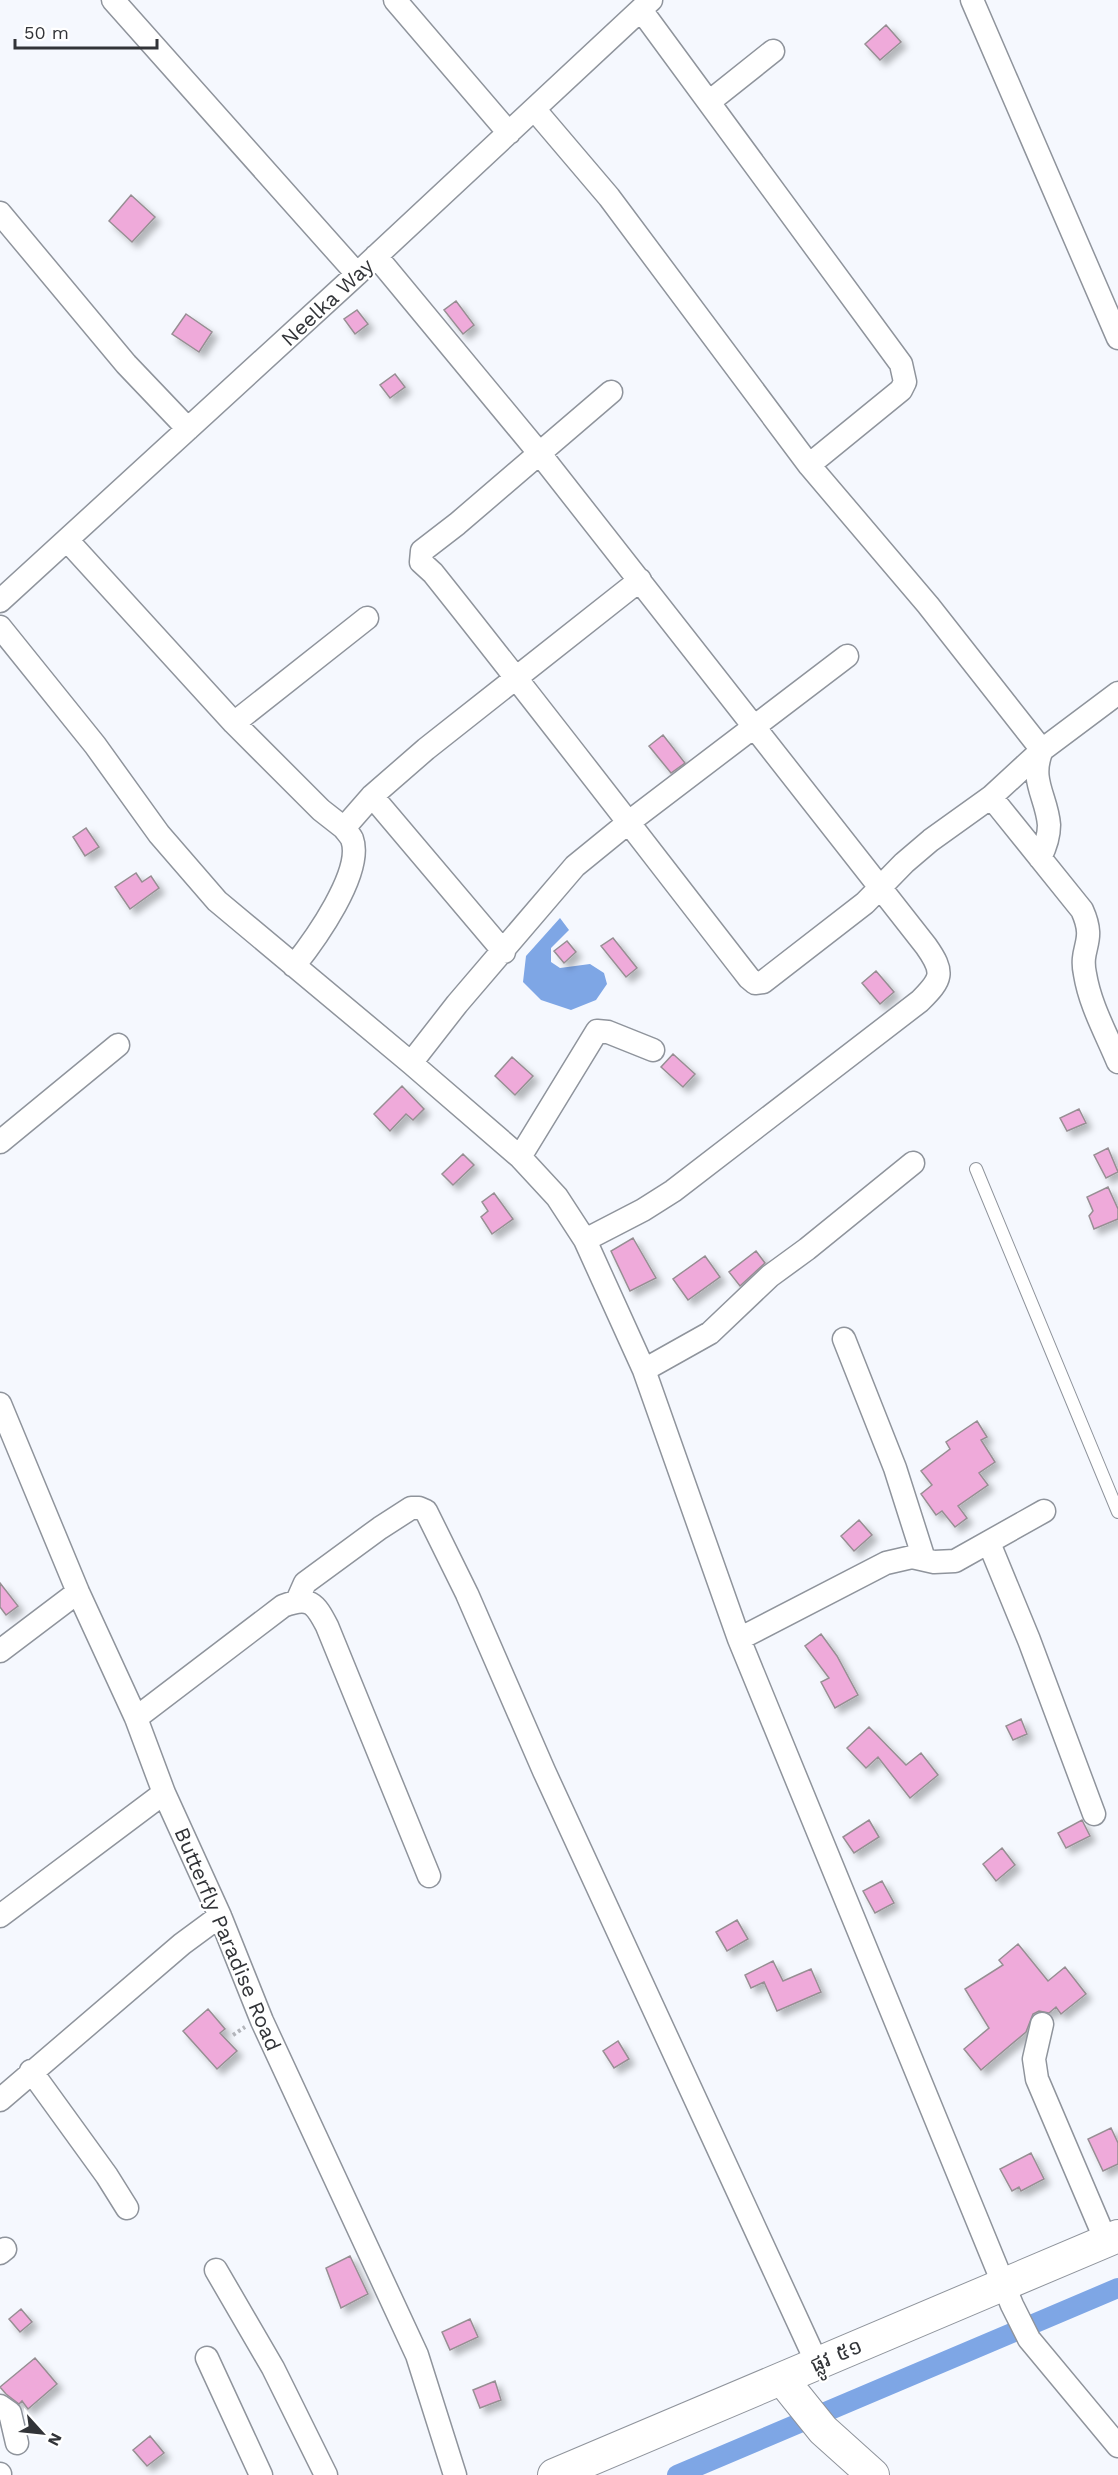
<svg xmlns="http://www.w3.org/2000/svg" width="1118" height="2475" font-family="'Work Sans','Noto Sans Khmer',sans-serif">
<defs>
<filter id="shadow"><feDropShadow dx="5.5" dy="5.5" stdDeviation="3" flood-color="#0004"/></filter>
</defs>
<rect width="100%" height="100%" fill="#f5f8fe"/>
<!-- water -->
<path fill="#7ea6e5" d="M560 918 569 930 551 948V962L560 968 590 964 604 973 607 984 596 1000 571 1010 541 1000 523 982 526 956Z"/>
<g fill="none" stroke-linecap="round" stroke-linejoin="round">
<!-- canal -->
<path stroke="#7ea6e5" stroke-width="20" d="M677 2475 1118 2288"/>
</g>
<!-- building -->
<path fill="#efaada" stroke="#978e93" stroke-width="1.5" filter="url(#shadow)" d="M886 25 901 42 880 60 865 44Z
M131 195 155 217 132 242 109 221Z
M456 301 474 325 463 334 444 310Z
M357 310 368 324 355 334 344 319Z
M186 314 212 332 199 352 172 334Z
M395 374 405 387 390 398 380 385Z
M663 735 685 763 671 773 649 746Z
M86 828 99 847 85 856 73 837Z
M136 873 142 882 151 876 159 888 130 909 115 887Z
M613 938 637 968 626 977 601 946Z
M567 941 576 952 564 963 554 951Z
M876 971 894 992 880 1004 862 983Z
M673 1054 695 1074 683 1087 661 1067Z
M512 1057 533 1076 515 1095 495 1076Z
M402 1086 424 1109 413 1120 406 1114 390 1131 374 1114Z
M1079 1109 1086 1123 1067 1131 1060 1118Z
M1108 1148 1118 1172 1106 1178 1094 1155Z
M463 1154 474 1165 453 1185 442 1174Z
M1108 1187 1118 1209V1219L1094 1229 1089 1216 1093 1211 1087 1197Z
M494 1193 513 1219 492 1234 481 1217 488 1211 482 1202Z
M633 1238 656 1278 630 1291 611 1251Z
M756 1251 765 1263 740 1286 729 1272Z
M705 1256 720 1277 688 1300 673 1279Z
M977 1421 987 1437 981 1440 995 1462 979 1473 988 1485 958 1506 967 1518 955 1527 942 1511 936 1515 921 1494 932 1485 921 1471 950 1449 946 1442Z
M859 1520 872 1535 854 1551 841 1536Z
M0 1583 18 1606 6 1615 0 1607Z
M821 1634 837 1656 858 1695 835 1708 821 1682 829 1678 805 1646Z
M1021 1719 1027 1734 1013 1740 1006 1726Z
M869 1727 906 1765 921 1753 938 1775 910 1798 878 1757 866 1768 847 1748Z
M869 1820 879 1837 854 1853 843 1837Z
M1082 1820 1090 1836 1066 1848 1058 1833Z
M1002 1848 1015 1865 996 1881 983 1864Z
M882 1881 894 1903 875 1913 863 1891Z
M737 1920 748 1939 727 1951 716 1932Z
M1018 1944 1048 1981 1065 1967 1086 1994 1061 2014 1056 2007 1049 2013 1039 2011 1033 2014 1026 2032 981 2070 964 2049 989 2028 965 1989 1003 1965 999 1960Z
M773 1961 783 1981 811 1969 821 1992 777 2011 764 1982 751 1988 745 1975Z
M208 2009 225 2029 220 2033 237 2051 217 2069 183 2031Z
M618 2041 629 2059 614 2068 603 2051Z
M1111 2128 1118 2143V2164L1103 2171 1088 2139Z
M1031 2153 1044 2179 1021 2191 1019 2187 1012 2191 1000 2169Z
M350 2256 368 2294 341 2308 326 2268Z
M21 2309 32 2322 20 2332 9 2319Z
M470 2319 478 2337 450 2350 442 2332Z
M35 2358 57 2384 28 2409 22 2401 19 2404 6 2394 0 2387Z
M495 2381 501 2400 480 2408 473 2390Z
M150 2436 164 2453 147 2466 133 2450Z"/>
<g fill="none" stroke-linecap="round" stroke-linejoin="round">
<defs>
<path id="lane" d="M976 1169 1118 1512"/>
<path id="street" d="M113 0 357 274
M395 0 509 133
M972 0 1118 338
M641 10 901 364 905 382 901 390 809 465
M709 102 773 51
M535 110 609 197 809 465 928 605 1042 750C1029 780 1047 797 1049 825 1049 837 1045 848 1040 858
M0 213 126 364 188 429
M376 256 540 454 926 946C945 973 942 979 920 1001L673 1191 643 1210 585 1240
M611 392 457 524 422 551 421 562 433 573C540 707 644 843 749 978L755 983 763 982 865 903 904 863 931 840 991 797 1042 750 1118 693
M67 540 234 723 321 810 344 828 372 796 426 749 640 580
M0 601 357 274 651 0
M0 627 95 745 159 834 217 901 411 1063 520 1157 557 1197 585 1240 644 1370 739 1639 1012 2305 1029 2339 1118 2446
M234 723 367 618
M372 796 504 952
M991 797 1082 910C1097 943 1079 946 1085 974 1090 1005 1106 1033 1118 1062
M294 966C314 941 364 872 352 839 350 835 346 831 344 828
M411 1063 457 1004 575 866 629 822 847 656
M0 1142 118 1045
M520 1157 597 1031 608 1032 653 1050
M844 1339 895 1468 924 1559
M644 1370 710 1333 770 1276 807 1249 913 1163
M0 1404 78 1592 136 1718 164 1793 220 1916 262 2021 417 2355 455 2475
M989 1543 1029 1640 1094 1814
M297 1601 305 1583 380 1528 411 1508H419L426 1511 467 1594 544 1771 817 2363
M739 1639 886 1563 912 1557 934 1562 955 1561 1044 1511
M0 1651 78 1592
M136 1718 283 1606C310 1596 315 1603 327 1626L429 1876
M0 1916 164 1793
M1042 2024 1034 2059 1037 2079 1106 2241
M31 2071 107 2176 127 2208
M0 2100 182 1944 220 1916
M0 2253 5 2249
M216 2270 273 2368 326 2475
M207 2358 261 2475
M0 2406 10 2413 17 2443
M0 2474V2475"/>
<path id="secondary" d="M782 2379 823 2430 873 2475
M554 2475 1118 2236"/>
</defs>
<!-- lane casing -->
<use href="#lane" stroke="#8f949c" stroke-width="14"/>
<!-- street casing -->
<use href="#street" stroke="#8f949c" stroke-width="25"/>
<!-- secondary casing -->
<use href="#secondary" stroke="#8f949c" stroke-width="34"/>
<!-- path -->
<path stroke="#b2b4ba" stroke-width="4" stroke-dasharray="3 3" stroke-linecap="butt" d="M233 2035 245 2027"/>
<!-- lane -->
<use href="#lane" stroke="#fff" stroke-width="12"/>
<!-- street -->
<use href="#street" stroke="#fff" stroke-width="22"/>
<!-- secondary -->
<use href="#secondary" stroke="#fff" stroke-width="32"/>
</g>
<g text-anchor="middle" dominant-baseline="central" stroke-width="4.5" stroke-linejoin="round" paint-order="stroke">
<!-- street labels -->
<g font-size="21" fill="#323438" stroke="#fff">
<text transform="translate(327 302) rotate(-43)">Neelka Way</text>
<text transform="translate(228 1939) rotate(67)">Butterfly Paradise Road</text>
<text transform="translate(836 2355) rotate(-23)">ផ្លូវ ៥១</text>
</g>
</g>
<!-- north arrow -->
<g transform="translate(42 2433) rotate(117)" stroke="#ffffff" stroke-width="4.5" paint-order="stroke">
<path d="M0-4.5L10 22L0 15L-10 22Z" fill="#323438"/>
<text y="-9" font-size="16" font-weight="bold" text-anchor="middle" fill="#323438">N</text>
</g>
<!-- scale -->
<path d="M15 39v9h142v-9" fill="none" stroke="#323438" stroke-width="3"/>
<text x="24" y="39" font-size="18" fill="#323438" stroke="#ffffff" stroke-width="4.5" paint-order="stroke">50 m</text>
</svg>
